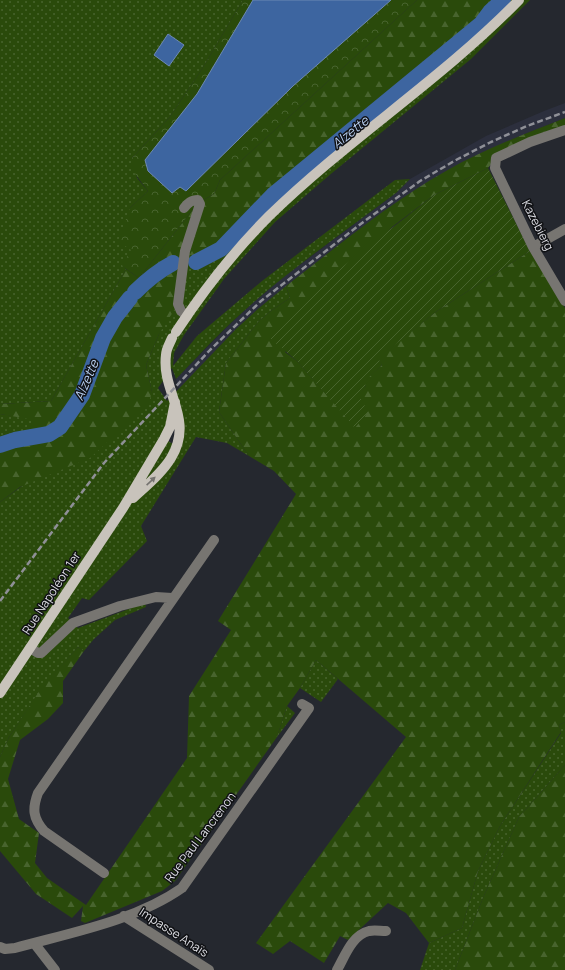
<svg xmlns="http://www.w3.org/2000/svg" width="565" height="970" font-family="Manrope,sans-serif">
<defs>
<pattern id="grass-dots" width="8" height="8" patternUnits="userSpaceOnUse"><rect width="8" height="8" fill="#2a4a0b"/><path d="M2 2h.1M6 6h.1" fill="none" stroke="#48642e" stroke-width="1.8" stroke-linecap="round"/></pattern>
<pattern id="forest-firs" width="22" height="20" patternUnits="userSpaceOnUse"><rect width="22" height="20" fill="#2a4a0b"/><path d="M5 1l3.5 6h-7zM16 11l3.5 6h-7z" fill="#48642e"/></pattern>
<pattern id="park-crowns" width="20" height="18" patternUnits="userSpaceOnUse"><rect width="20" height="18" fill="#2a4a0b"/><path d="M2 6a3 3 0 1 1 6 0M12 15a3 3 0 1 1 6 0" fill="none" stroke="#48642e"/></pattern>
<pattern id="garden-furrows" width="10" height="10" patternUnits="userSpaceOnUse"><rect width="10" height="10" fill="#2a4a0b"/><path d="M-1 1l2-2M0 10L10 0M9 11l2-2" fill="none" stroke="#48642e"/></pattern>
</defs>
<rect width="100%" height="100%" fill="#25282f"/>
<!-- built -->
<path fill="#2c2f3d" d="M565 103V118L513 139 403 198 341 243 259 308 236 329 179 389 176 379 230 324 253 303 281 279 396 193 410 179 486 136 544 111Z"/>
<!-- grass -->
<path fill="url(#grass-dots)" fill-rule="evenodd" d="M0 0H243L202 69 169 118 132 158 137 178 148 191 130 208 132 250 123 266 126 269 51 401 0 404Z
M503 0H530L471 59 332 173 275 222 224 279 184 335 174 353 173 366 197 336 262 281 395 180 410 179 396 193C348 229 299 263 254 302 226 326 201 353 176 379L172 368 158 388 167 401 236 329 259 308 286 286 290 298 272 310 259 321 226 363 219 412 249 456 227 443 196 437 141 526 147 541 89 600 82 598 68 618 78 628 145 603 146 607 115 620 94 639 84 651 78 647 42 688 9 737 0 757V502L152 392 146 365 159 334 185 251 221 249 273 195 481 24 490 12ZM180 416 176 446 165 439Z
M0 414 35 419 31 437 15 440 0 445Z
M316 660 338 679 321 702 300 688Z
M287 706 295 713 277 737Z
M565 722V765L519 817 483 898 455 970H420L429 943 462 928 478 871 500 826 561 733 559 725Z"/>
<!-- forest -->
<path fill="url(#forest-firs)" d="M417 0H503L490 12 481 24 273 195 221 249 201 261 185 251 178 304 159 334 146 365 152 392 148 405 90 458 20 487 0 502V445L15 440 30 437 34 420 0 414V404L51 401 126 269 139 278 198 203 214 194 220 180Z
M565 118V130L496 158 488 168 434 195 392 227 285 352 297 361 355 427 358 395 366 386 363 382 382 365 377 358 437 311 530 251 565 308V722L559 725 561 732 500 826 478 871 462 928 429 943 406 913 388 903 348 940 340 936 324 963 290 941 273 954 256 943 406 737 316 660 300 688 287 706 277 737 175 881 162 891 85 923 81 921 83 906 72 918 36 894 0 851V757L9 737 42 687 78 647 84 651 63 681V703L48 719 20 740 8 779 19 819 39 833 35 863 47 878 86 905 187 758 189 696 231 630 218 621 296 494 274 471 249 456 219 412 226 363 259 321 272 310 290 298 286 286C338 246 389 203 446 171 484 149 525 134 565 118Z
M565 765V970H455L483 898 519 817Z"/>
<!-- park -->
<path fill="url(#park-crowns)" d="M243 0H417L220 180 214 194 198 203 139 278 122 266 131 250 118 241 130 208 148 191 132 170V158L169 118 202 69Z"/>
<!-- garden -->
<path fill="url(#garden-furrows)" d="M488 168 530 251 437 311 378 358 382 365 364 382 366 386 359 395 368 412 355 428 297 361 266 335 318 286 434 195Z"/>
<!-- water -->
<path fill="#3d65a0" stroke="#6d89b4" d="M253 0H391L293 86 186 191 180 187 172 193 148 171 145 160 197 94Z
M168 34 184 45 169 66 154 55Z"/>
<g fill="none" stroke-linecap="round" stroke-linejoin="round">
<!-- river -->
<path stroke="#3d65a0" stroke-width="16" d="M196 262 221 249 273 195 481 24 490 12 503 0
M135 292C147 280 158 271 173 263
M0 445 15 440 49 434 60 427 82 395 103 338 115 317 130 298"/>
<!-- minor -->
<path stroke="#777571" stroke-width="10" d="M565 130 530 142 496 158 495 168 533 247 565 301
M184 208C188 203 191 200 198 200L200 204 185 251 178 304 181 311 187 316
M533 247 565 229
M30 648 38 653H41L73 623 120 606 156 597 172 598
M104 873 44 831C33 818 32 809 38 793L214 540
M124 916 209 970
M34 943 55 970
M0 947 5 949 15 948C69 933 135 921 182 888L309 708 302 704
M337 970C345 956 352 935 369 931 374 930 380 931 386 931"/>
<!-- major -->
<path stroke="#c8c3bb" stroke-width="10" d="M176 332C203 291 234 251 269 216 348 139 442 79 519 0
M133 498C146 486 162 473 171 458 195 418 161 392 166 355 166 349 170 343 172 338
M0 693 123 508 164 439 170 427 175 402"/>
<!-- rail -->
<path stroke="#8f9097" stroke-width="2.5" stroke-dasharray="6 3" stroke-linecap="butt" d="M0 601 104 463 210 350 261 301 362 223 420 181 456 160 491 142 527 126 565 112"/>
</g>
<!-- one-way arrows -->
<defs><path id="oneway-solid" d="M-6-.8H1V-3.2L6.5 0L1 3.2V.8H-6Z"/></defs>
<use fill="#757370" href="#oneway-solid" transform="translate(151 481) rotate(-43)"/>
<g text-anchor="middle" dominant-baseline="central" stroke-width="3" stroke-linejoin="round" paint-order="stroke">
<!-- street labels -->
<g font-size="12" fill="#dcdde3" stroke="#101114">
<text transform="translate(538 225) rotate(63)">Kazebierg</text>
<text transform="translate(51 593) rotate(-57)">Rue Napoléon 1er</text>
<text transform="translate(200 837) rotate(-53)">Rue Paul Lancrenon</text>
<text transform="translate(174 932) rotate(33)">Impasse Anaïs</text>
</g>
<!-- water labels -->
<g font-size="13" font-style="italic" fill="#b6cdef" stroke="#101114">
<text transform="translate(350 132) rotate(-39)">Alzette</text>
<text transform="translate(86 380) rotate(-67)">Alzette</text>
</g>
</g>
</svg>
